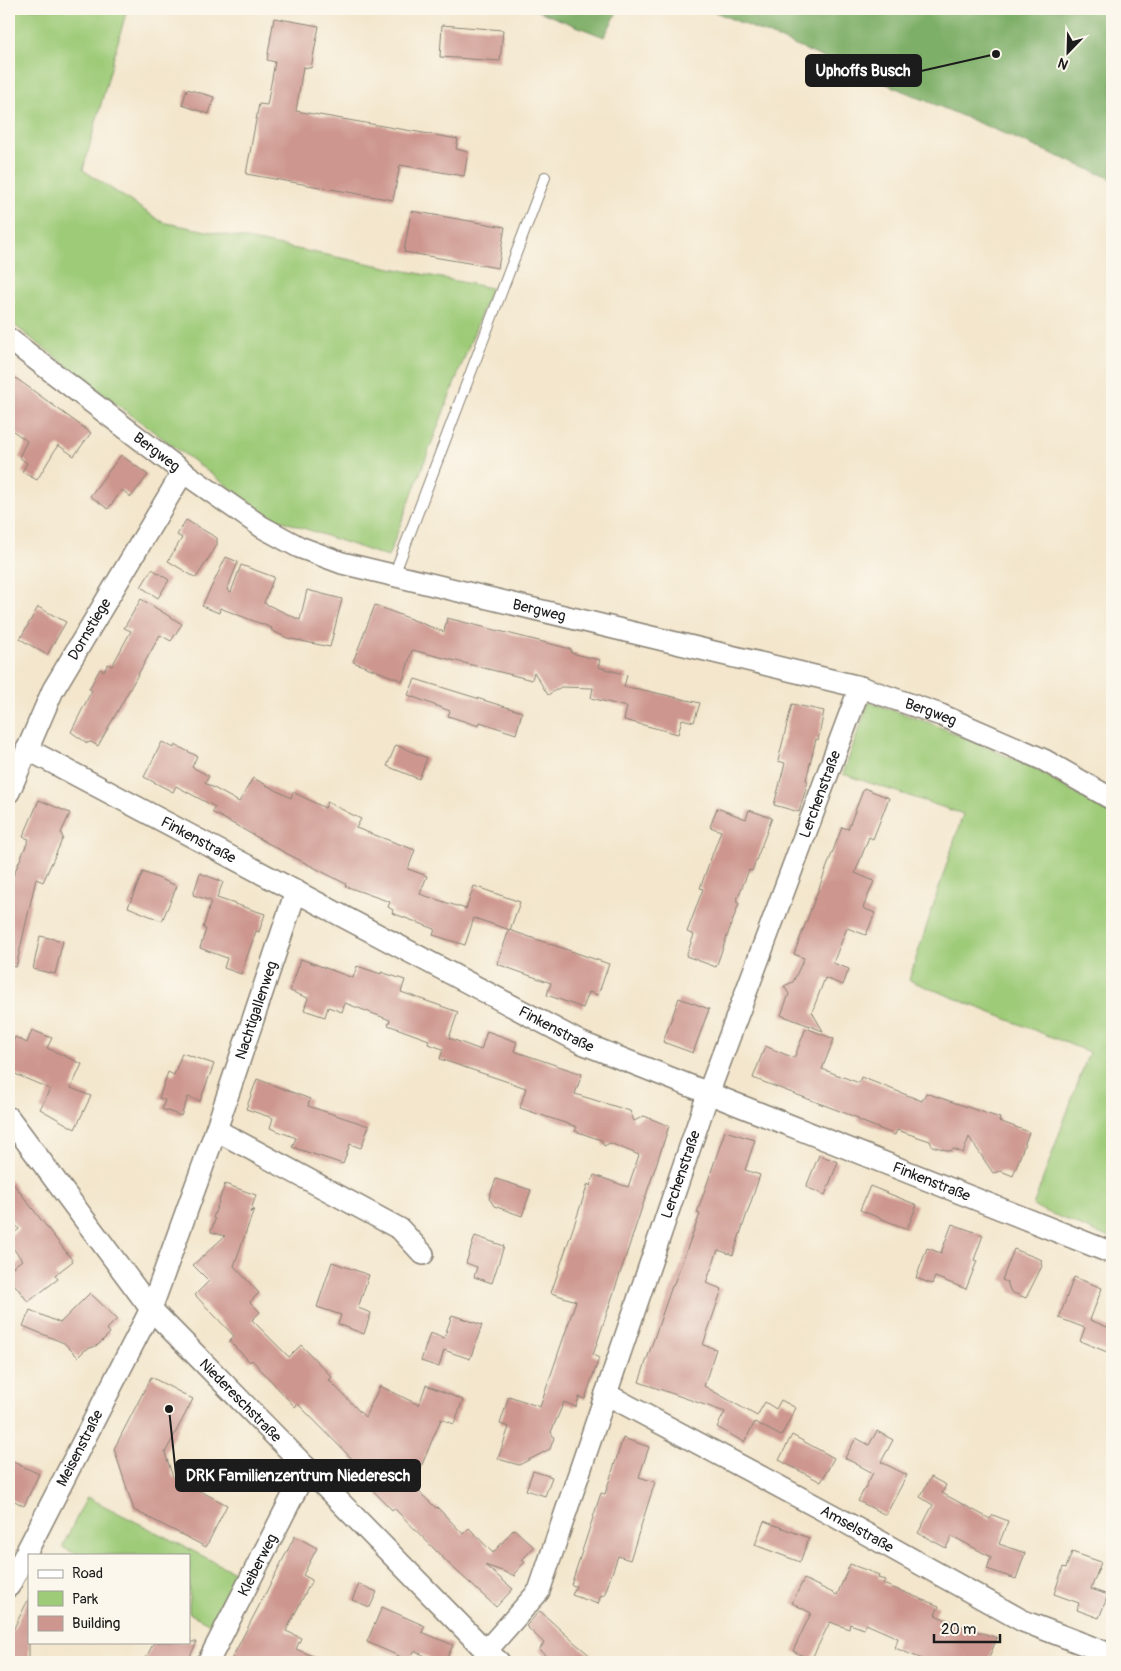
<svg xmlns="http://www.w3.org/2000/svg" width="1121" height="1671" font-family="Pangolin,sans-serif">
<rect width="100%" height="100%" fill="#fbf7ec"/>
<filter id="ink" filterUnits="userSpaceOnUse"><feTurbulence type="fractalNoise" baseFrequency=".02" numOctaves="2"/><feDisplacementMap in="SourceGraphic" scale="10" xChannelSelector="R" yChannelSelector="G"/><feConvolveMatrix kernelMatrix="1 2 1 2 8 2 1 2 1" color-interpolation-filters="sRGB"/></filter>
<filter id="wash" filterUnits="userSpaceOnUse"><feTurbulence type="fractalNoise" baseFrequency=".0096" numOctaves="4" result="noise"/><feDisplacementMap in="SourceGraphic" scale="20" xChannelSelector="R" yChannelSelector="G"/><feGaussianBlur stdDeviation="1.12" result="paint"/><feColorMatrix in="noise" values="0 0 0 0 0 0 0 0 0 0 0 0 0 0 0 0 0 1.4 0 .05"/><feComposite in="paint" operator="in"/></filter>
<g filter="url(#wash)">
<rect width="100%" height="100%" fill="#f3e6cc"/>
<!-- green -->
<path fill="#9ecb78" stroke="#5d744a" d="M9 9H127L83 170 162 222 491 288 388 557 268 516 115 403 9 321Z
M869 702 933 724 1034 768 1112 815V1239L1033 1206 1089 1052 909 980 963 814 843 774Z
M87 1497 242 1576 216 1627 189 1613V1555H78L62 1547Z"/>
<!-- forest -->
<path fill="#7eaf68" stroke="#4d6642" d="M533 9H619L604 37Z
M708 9H1112V179Z"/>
<g id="blocks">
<!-- building -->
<path fill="#cd978f" d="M274 18 319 26 311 68 303 67 296 111 458 139 456 149 468 152 464 176 400 165 393 200 246 174 259 104 267 105 275 62 267 60Z
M442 25 503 30 500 61 440 57Z
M187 89 214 97 209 114 182 105Z
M411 211 505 227 498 268 404 252Z
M9 373 91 433 74 456 58 445 37 480 22 472 27 463 19 457 27 441 9 428Z
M121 455 148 475 131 497 122 490 108 509 90 496Z
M186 520 217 538V545L196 578 168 561 182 538 177 535Z
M226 557 238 562 227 590 231 592 241 565 274 577 264 603 300 620 307 590 342 599 330 647 287 638 271 630 272 628 220 608 219 613 202 606Z
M152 569 169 580 158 598 141 587Z
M141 599 182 624 171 641 160 635 98 746 91 742 87 743 71 732 92 690 89 689 100 669 104 671 108 664 112 666 131 631 124 628Z
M375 605 444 632 447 618 571 649V653L600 660 598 667 627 675 624 687 639 689 700 703 694 722 682 719 678 734 624 720 627 707 591 698 593 688 561 687 548 695 534 672 532 680 412 650 403 681 353 662Z
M38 607 66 622 47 655 20 639Z
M415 679 522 712 516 734 480 722 479 726 448 716 450 711 408 695Z
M792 704 824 711 818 740 816 739 806 780 808 781 799 812 774 805 785 763 778 761Z
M162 742 174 748 175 745 197 756 192 767 209 776 205 783 239 802 253 778 291 798 293 792 325 808 327 802 361 819 356 828 415 850 408 869 427 876 420 894 466 909 474 886 520 902 510 930 474 918 465 945 433 935 435 929 392 913 393 910 388 907 390 902 345 886 346 884 282 851 212 812 215 807 176 786 173 792 144 777Z
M396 745 427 758 419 779 387 766Z
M864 788 889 798 873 839 869 837 855 873 874 881 863 908 875 913 866 935 847 928 833 963 849 969 843 985 825 978 812 1012 823 1031 781 1015 789 994 784 986 793 982 804 958 794 954 842 827 848 829Z
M39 800 70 813 61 833 63 838 43 882 36 879 16 967 9 966V885L29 839 23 837Z
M717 808 746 819 749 810 772 818 752 871 749 870 736 902 739 903 716 967 686 956 694 935 687 932 703 889 700 888 721 831 710 827Z
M143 872 177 886 162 921 128 907Z
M200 873 223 882 217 898 265 914 259 932 256 931 241 974 224 968 227 958 200 948 206 929 203 928 211 901 193 895Z
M509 930 609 964 598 995 589 992 583 1008 547 995 551 983 497 964Z
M40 936 63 941 55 974 33 969Z
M301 959 353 978 357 966 381 974V972L405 980 401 992 458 1012 449 1038 481 1050 487 1031 517 1042 514 1051 582 1074 575 1094 630 1111 634 1121 644 1116 669 1126 593 1355 599 1358 585 1399 579 1397 576 1407 564 1402 551 1432 554 1438 550 1449 519 1465 498 1459 509 1427 500 1424 509 1396 540 1407 576 1301 551 1293 588 1184 590 1186 594 1175 628 1187 639 1155 610 1143 604 1146 601 1140 575 1131 577 1127 520 1108 526 1088 440 1059 443 1049 428 1044 429 1040 388 1025 390 1020 345 1003 342 1012 328 1007 325 1017 304 1010 308 998 290 991Z
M679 998 709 1009 693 1053 663 1042Z
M806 1028 834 1039 822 1069 859 1083 861 1077 922 1101 926 1093 1000 1118 999 1121 1029 1132 1013 1176 1001 1171 993 1173 969 1137 963 1153 954 1149 950 1151 932 1146 930 1141 897 1130 895 1135 858 1120V1118L753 1078 765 1046 794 1058Z
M32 1030 52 1038 47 1048 82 1064 71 1088 91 1096 75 1129 40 1109 50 1089 13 1073 16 1066 9 1062V1051L15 1037 27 1043Z
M182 1053 214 1064 200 1101 188 1097 181 1116 162 1109 165 1100 159 1098 168 1072 174 1075Z
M257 1079 310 1099 308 1106 369 1126 361 1148 350 1144 343 1164 292 1147 296 1138 270 1128 273 1118 246 1109Z
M725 1131 755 1140 745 1170 760 1175 733 1255 718 1250 706 1283 722 1289 703 1345 716 1349 704 1386 757 1416 765 1402 776 1409 781 1400 796 1408 781 1436 755 1422 744 1442 717 1427 725 1412 639 1382 672 1286H673L700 1214 697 1213Z
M819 1155 838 1162 825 1195 806 1187Z
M9 1178 73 1261 55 1275 58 1279 28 1302 9 1277V1270L22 1260 9 1243V1237L19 1229 9 1216Z
M496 1179 531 1190 522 1216 494 1206 489 1198Z
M225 1184 256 1195 250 1213 254 1209 234 1266 259 1293 250 1302 260 1312 252 1320 289 1357 301 1345 332 1377 329 1380 365 1417 380 1386 419 1405 426 1385 463 1400 454 1424 441 1419 413 1486 436 1508 437 1507 463 1534 469 1528 493 1553 514 1529 534 1547 522 1560 525 1562 514 1574 516 1576 485 1565 513 1589 496 1607 448 1563 394 1508 392 1510 357 1474 362 1469 298 1404 295 1407 252 1360 250 1362 229 1341 234 1336 195 1295 209 1281 193 1265 225 1236 211 1232 215 1219 213 1218Z
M870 1186 917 1205 907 1229 860 1210Z
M952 1224 983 1235 974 1260 977 1261 966 1289 935 1277 932 1284 916 1278 927 1248 941 1253Z
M475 1236 504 1246 492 1283 474 1277 477 1267 466 1263Z
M1014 1249 1042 1260 1041 1264 1042 1266 1026 1298 1011 1292 1007 1282 1002 1280Z
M332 1262 369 1275 358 1308 371 1313 364 1334 338 1324 341 1315 317 1307Z
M1074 1277 1102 1288 1090 1320 1112 1329V1354L1080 1341 1085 1328 1059 1318Z
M90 1293 117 1319 107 1329 110 1333 98 1345 85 1350 78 1357 64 1343 23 1326 30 1310 60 1323Z
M452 1315 482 1325 470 1359 444 1350 439 1367 421 1361 430 1333 444 1338Z
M151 1377 193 1399 165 1453 173 1477 227 1505 206 1547 134 1510 114 1449Z
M877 1431 893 1440 881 1462 907 1475 886 1515 858 1501 873 1473 845 1458 856 1438 869 1445Z
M792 1435 834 1458 821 1482 779 1460Z
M623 1438 649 1447 639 1477 655 1482 630 1560 618 1556 604 1596 601 1595 598 1604 572 1595 576 1586 571 1585 601 1493 605 1494Z
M9 1460 39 1474 24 1506 9 1498Z
M533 1471 552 1477 545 1496 526 1490Z
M931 1477 946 1485 942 1493 990 1519 993 1515 1008 1521 999 1544 1025 1553 1016 1579 987 1569 991 1557 952 1536 946 1548 918 1533 933 1505 920 1497Z
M764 1521 809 1538 800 1562 755 1545Z
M295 1536 317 1548 303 1575 312 1580 286 1631 301 1638 296 1649 327 1662H230Z
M1072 1552 1101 1562 1091 1589 1108 1595 1099 1618 1077 1610 1079 1603 1054 1594 1063 1567 1066 1568Z
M850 1564 879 1575 878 1578 885 1580 883 1584 939 1606 935 1615 968 1629V1628L997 1638 987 1662H930L895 1648 898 1638 866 1624 864 1629 850 1624 849 1629 830 1622 811 1660 793 1651 811 1613 792 1603 804 1579 837 1595Z
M359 1584 377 1592 370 1607 352 1600Z
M29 1598V1662H9V1638Z
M382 1607 425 1626 422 1632 453 1645 445 1662H440L414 1651 410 1661 367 1642Z
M540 1611 575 1643 598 1662H553L539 1650 544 1643 526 1626Z
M154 1642H197L187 1662H144Z"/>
</g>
</g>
<g filter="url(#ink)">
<use href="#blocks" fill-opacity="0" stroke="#888174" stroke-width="1"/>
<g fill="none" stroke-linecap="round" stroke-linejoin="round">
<defs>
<path id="lane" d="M394 575 545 177"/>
<g id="street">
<path id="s1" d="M9 339 183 472 262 527 299 547 342 563 860 687 941 715 1044 760 1112 799"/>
<path id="s2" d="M27 749 582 1043 1112 1253"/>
<path id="s3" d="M9 792 53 690 183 472"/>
<path id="s4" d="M9 1118 151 1309 486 1651 499 1662"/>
<path d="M216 1130 400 1229 423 1254"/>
<path id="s5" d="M606 1394 836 1517 1023 1621 1112 1655"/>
<path id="s6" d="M9 1586 151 1309 216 1130 296 891"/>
<path id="s7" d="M486 1651 539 1591 708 1094 860 687"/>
<path id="s8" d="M208 1662 307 1468"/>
</g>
</defs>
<!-- lane casing -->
<use href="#lane" stroke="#888174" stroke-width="12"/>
<!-- street casing -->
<use href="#street" stroke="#888174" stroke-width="24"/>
<!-- lane -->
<use href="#lane" stroke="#fff" stroke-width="10"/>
<!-- street -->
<use href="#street" stroke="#fff" stroke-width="21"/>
</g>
</g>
<g text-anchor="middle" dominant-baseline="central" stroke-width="4.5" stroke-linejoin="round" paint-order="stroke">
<!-- street labels -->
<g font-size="15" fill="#1c1c1c" stroke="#fbf7ec">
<text stroke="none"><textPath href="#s1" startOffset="186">Bergweg</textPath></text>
<text stroke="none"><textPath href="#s1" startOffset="606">Bergweg</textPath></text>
<text stroke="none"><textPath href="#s3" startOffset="182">Dornstiege</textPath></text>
<text stroke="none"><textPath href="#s1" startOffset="1011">Bergweg</textPath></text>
<text stroke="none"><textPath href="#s7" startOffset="925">Lerchenstraße</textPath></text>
<text stroke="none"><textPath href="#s2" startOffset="194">Finkenstraße</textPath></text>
<text stroke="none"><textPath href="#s6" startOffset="628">Nachtigallenweg</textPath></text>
<text stroke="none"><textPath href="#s2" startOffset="599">Finkenstraße</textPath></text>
<text stroke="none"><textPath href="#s7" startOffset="520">Lerchenstraße</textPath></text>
<text stroke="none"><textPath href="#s2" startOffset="1004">Finkenstraße</textPath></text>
<text stroke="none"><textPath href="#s4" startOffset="366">Niedereschstraße</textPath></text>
<text stroke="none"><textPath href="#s6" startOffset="155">Meisenstraße</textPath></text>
<text stroke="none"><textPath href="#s5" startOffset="285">Amselstraße</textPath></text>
<text stroke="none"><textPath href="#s8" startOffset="109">Kleiberweg</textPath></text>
</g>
</g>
<!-- callouts -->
<path fill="none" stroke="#1c1c1c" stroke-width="2" d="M996 54L921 71M169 1409L176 1475"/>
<g fill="#1c1c1c" stroke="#fbf7ec" stroke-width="2">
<circle cx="996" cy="54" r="5"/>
<circle cx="169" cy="1409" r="5"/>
</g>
<g fill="#1c1c1c" stroke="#1c1c1c" stroke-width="2">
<rect x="806" y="55" width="115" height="31" rx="5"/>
<rect x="176" y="1460" width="244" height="31" rx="5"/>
</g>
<g font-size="16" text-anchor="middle" font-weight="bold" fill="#fff">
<text x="863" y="76">Uphoffs Busch</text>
<text x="298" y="1481">DRK Familienzentrum Niederesch</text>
</g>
<!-- margin -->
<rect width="1121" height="1671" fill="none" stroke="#fbf7ec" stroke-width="30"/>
<!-- legend -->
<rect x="28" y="1554" width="162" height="90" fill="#fbf7ec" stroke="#a29f99"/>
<rect x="38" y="1570" width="25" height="8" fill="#ffffff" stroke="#a29f99"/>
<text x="72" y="1578" font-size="15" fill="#1c1c1c">Road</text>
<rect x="38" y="1591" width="25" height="15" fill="#9ecb78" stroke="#a29f99"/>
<text x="72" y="1604" font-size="15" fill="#1c1c1c">Park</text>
<rect x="38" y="1616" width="25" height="15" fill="#cd978f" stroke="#a29f99"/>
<text x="72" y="1628" font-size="15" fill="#1c1c1c">Building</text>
<!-- north arrow -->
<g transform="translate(1068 52) rotate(203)" stroke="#fbf7ec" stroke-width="4" paint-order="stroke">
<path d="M0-4L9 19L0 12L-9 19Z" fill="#1c1c1c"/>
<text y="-8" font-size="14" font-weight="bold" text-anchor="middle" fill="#1c1c1c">N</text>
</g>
<!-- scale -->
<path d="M934 1634v8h66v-8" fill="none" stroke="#1c1c1c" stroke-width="2.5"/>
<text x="941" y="1634" font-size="15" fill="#1c1c1c" stroke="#fbf7ec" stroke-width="4" paint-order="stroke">20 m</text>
</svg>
